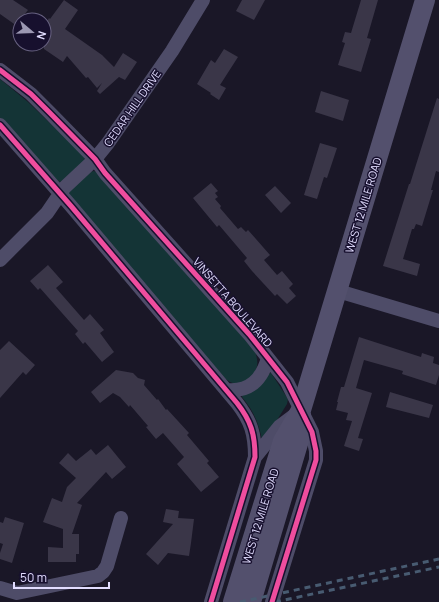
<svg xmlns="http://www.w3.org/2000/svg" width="439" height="602" font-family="Manrope,sans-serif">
<rect width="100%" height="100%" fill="#1a1727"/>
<!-- green -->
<path fill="#143436" d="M0 79 28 102 80 152 85 159 84 164 64 181 59 182 0 118Z
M94 171 100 174 255 351C259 364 258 367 251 379 238 384 233 387 223 376L67 193 89 172Z
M271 373 288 399 287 404 264 441 262 440C259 423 253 410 242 397V395C254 390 263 386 268 374Z"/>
<!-- building -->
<path fill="#3a3648" d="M0 0H13L28 10 20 20 17 26 0 14Z
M64 0 78 10 65 29 102 55 114 67 123 53 137 62 125 80 119 77 100 94 97 91 102 83 97 88 88 77 86 78 67 56 63 62 44 49V26L49 18 50 19Z
M242 0H265L254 20 236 11Z
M361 0H378L367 38 371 39 361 72 338 65 345 43 342 42 345 32 351 33Z
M224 49 238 57 220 85 226 88 219 100 210 94 211 93 197 84 211 60 215 63Z
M321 91 349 100 343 121 315 112Z
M437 98 439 99V172L436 171 431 190H433L422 226 416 224 414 229H412L403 259 420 264 417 276 383 266 409 184H410Z
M320 143 337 148 327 178 324 177 317 199 304 195Z
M211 183 218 191 215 193 218 197 215 199 221 206 220 208 238 229 241 227 246 232 248 230 270 255 264 260 277 275 282 271 293 284 289 288 296 296 287 304 277 294 275 296 252 271 244 261 247 258 219 225 217 227 193 198Z
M275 186 291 203 281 213 265 195Z
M48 265 63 282 56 288 84 320 90 314 104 330 100 333 114 352 102 362 85 342 83 344 75 334 78 331 62 313 40 288 38 290 30 281Z
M359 337 421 357 422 353 434 357 433 363 439 365V375L436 385 402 374 403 371 364 360 356 388 372 393 358 438 363 439 359 451 344 446 352 421 346 420 348 413 336 410 338 402H337L341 387H344Z
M9 341 35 365 26 375 23 372 0 398V350Z
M116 370 133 373 138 378 145 380 144 385 157 400 158 399 166 410 167 409 189 433 187 435 209 461 207 463 219 477 201 492 177 464 184 457 163 433 156 439 146 427 148 426 130 405 129 407 120 397 113 393 100 403 91 392Z
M390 392 433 405 429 418 386 407Z
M108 445 126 467 112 479 106 472 77 503 82 505 72 534H79V554H76V562H48V547L63 548V529L43 522 52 498 62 502 67 487 76 478 59 463 68 453 76 461 91 449 96 455Z
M166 509 179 511 178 518 194 519 191 543 189 556 168 553 158 565 146 554 173 524 163 522Z
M5 517 24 523 12 563 0 559V553L3 544 0 543V522L3 523Z"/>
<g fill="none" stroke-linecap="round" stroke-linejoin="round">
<!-- street -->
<path stroke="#4e4c68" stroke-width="14" d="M0 70 31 94 50 113 95 159 105 173 249 334 287 382 312 432 316 451V460L272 602
M0 125 71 206 237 403C251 421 255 434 255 457L211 602
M0 260 47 213 64 188 95 159 108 143 172 51 203 0
M338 291 439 321
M227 390C250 392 262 379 268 358
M255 457 280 426 296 414
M0 588 17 593 98 576 103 572 107 566 121 518"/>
<!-- secondary -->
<path stroke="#53506d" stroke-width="20" d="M233 602 283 441 301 410 425 0
M251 602 300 437 301 414"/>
<!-- rail -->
<path stroke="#485b71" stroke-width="3" stroke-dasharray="6 5" stroke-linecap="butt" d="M240 602 439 559
M275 602 439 567"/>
<defs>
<path id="cycleway" d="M0 70 31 94 50 113 95 159 105 173 249 334 287 382 312 432 316 451V460L272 602
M0 125 71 206 237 403C251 421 255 434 255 457L211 602"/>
</defs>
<!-- cycleway casing -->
<use href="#cycleway" stroke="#17102e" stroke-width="8"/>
<!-- cycleway -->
<use href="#cycleway" stroke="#ef4d9e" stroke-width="5"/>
</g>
<g text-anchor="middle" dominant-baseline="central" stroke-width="3" stroke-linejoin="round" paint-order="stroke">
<!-- street labels -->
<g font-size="11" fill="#e2ddff" stroke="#17102e">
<text transform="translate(132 108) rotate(-55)">CEDAR HILL DRIVE</text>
<text transform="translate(363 205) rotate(-73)">WEST 12 MILE ROAD</text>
<text transform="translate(233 302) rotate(49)">VINSETTA BOULEVARD</text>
<text transform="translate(260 516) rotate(-73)">WEST 12 MILE ROAD</text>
</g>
</g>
<!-- north arrow -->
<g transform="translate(32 32) rotate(109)"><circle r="19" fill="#17102e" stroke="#686282"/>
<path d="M0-3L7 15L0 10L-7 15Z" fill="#9c98b3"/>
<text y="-6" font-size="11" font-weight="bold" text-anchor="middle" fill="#e2ddff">N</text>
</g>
<!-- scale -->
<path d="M14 582v6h95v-6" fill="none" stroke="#e2ddff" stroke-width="2"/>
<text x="20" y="582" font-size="12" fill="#e2ddff" stroke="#17102e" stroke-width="3" paint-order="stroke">50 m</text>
</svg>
